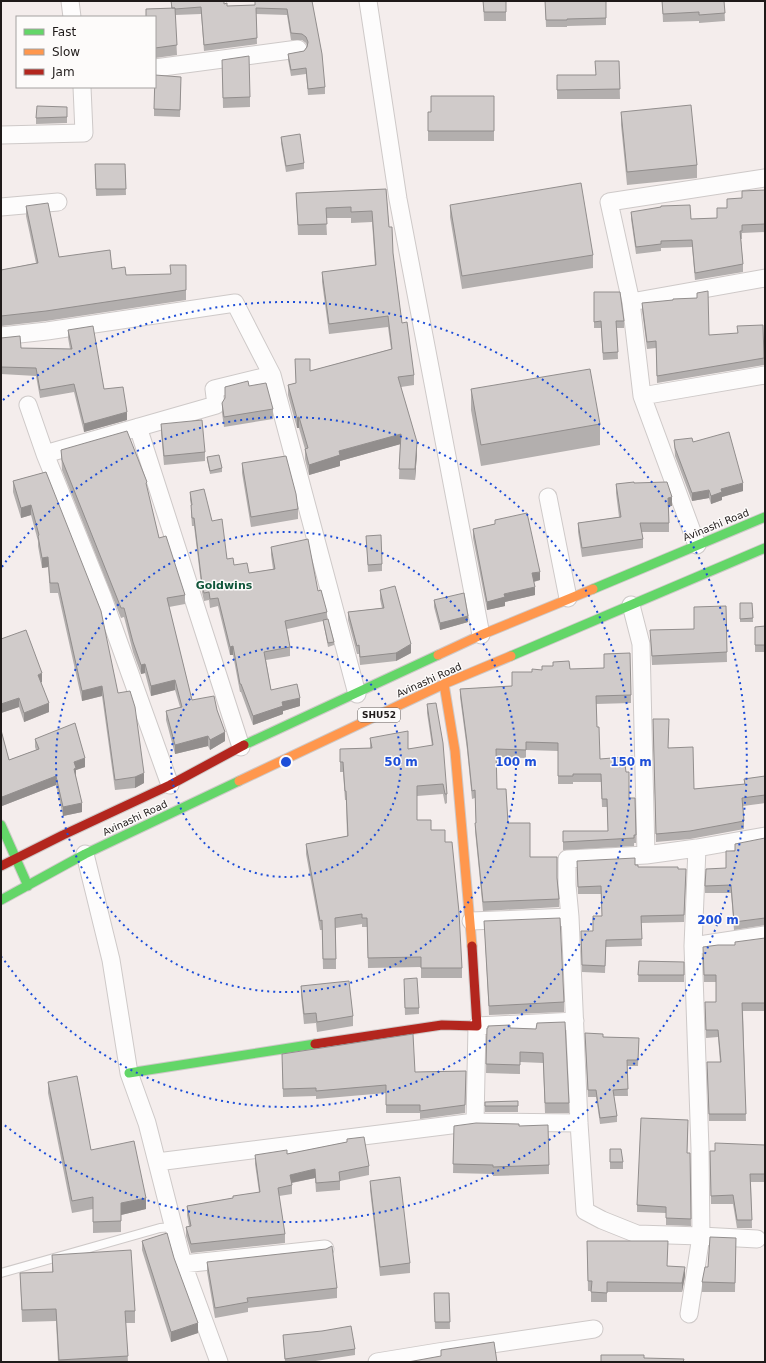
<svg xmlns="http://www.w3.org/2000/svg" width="766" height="1363" font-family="'DejaVu Sans',sans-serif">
<rect width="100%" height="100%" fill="#f4edec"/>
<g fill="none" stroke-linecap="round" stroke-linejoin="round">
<defs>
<path id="lane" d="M1 1273 160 1228 173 1227"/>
<path id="street" d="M70 1 72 17
M368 1 398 199 481 635
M155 68 298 49
M1 135 84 133 82 87
M1 207 58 202
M631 302 765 278
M1 336 47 331 235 303 272 375 357 694
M642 396 765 375
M28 405 45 454 103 598 170 785
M138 427 241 747
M45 454 216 405 214 389 272 375
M548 497 568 598
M697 545 642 396 631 302 609 202 765 178
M631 605 641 644 646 855 697 848 765 836
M85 854 111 960 129 1073 147 1123 183 1264 219 1362
M570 917 567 885V859L646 855
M471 921 570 917 579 1123 585 1211 602 1220 637 1234 701 1236 757 1239
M693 946 765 935
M475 1122 579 1123
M157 1162 475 1122 477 1026 575 1021
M183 1264 325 1249
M689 1314 701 1236 700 1149 693 946 697 848
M377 1362 438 1352 594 1329"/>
<path id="fast" d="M593 589 765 517
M511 656 765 548
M244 745 438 655
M1 825 28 886
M1 900 85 854 239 781
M129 1073 315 1044"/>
<path id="slow" d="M438 655 481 635 593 589
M444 684 455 751 472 946
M239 781 444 684 511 656"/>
<path id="jam" d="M1 866 63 835 170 785 244 745
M315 1044 442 1025 477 1026 472 946"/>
</defs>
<!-- lane casing -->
<use href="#lane" stroke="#cec9c8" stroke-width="10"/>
<!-- street casing -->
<use href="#street" stroke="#cec9c8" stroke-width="19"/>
<!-- fast casing -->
<use href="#fast" stroke="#cec9c8" stroke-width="11"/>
<!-- slow casing -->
<use href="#slow" stroke="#cec9c8" stroke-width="11"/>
<!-- jam casing -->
<use href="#jam" stroke="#cec9c8" stroke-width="11"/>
<!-- lane -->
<use href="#lane" stroke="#fdfcfc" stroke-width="8"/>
<!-- street -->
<use href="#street" stroke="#fdfcfc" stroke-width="17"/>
<!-- fast -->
<use href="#fast" stroke="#63d668" stroke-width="9"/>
<!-- slow -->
<use href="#slow" stroke="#ff974d" stroke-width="9"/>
<!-- jam -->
<use href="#jam" stroke="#b3261e" stroke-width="9"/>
</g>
<!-- wall -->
<path fill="#b3afae" d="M171 1H224V4L227 6 255 5 312 1 325 87V94L308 95 306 74 291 76 288 60V54L304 51 307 46 306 43 302 40H291L287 15 256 14 257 44 204 51 201 14 175 15 177 55 155 58V17H146V9L171 8Z
M483 1H506V21H484Z
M545 1H606V25L567 26V27H546Z
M662 1H724L725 21 699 23V21L663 22Z
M222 60 250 97V107L223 108Z
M619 61 620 99H557V75H595Z
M181 83 180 117 154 116V109Z
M494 96V141H428V112H431Z
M67 107V123L36 124V118Z
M621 112 697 165V178L627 185 621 125Z
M281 137 304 163V169L286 172 281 143Z
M95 164H125L126 195 96 196Z
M386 189 389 227 393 253 402 323 414 375V385L401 387 417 453 415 480 399 479 400 444 340 461V466L309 475 305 459V449L299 428H297L288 395V385L296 383 295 359 310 371 391 349 388 327 329 334 322 282V272L375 265 372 222 351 223V218H326L327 235H298L296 193Z
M765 190V232L742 233V239H741L743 264V272L695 280 692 247 661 248V251L636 254 631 219V212L691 219 717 218 727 208 742 198Z
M450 205 593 255V268L462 289 450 217Z
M26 206 59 257 126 275 186 290V300L46 321 1 326V270L36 263 26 216Z
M594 292 624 321V328H617L618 359 603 360 601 328H594Z
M697 293 709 335 764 358V365L657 383 656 348 647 349 642 310V303L697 298Z
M68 330 104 389 127 420 84 432 74 392 40 398 36 376 1 374V338L21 348 70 349 68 338Z
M249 386 273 409V419L224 427 222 413V403L225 399V387Z
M471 389 600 424V445L481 466 471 410Z
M161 424 205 452V461L164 465 161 433Z
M674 440 693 442 743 491 722 497V500L711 504 709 498 692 501 675 456Z
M61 450 147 488 159 538 185 595V604L169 607 192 700 217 710 225 741 210 750 208 746 175 754 166 720V711L180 707 175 690 151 696 145 673 141 674 133 652 124 617 121 618 62 470Z
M207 457 222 468V472L210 474 207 460Z
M242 463 298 509V519L251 527 242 473Z
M46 472 118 693 144 783 135 788 115 790 102 696 82 701 58 593H50L48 567 42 568 38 546V541L31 515 21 518 13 492V481Z
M634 483 672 506H669V532H642L643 539V548L582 557 578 532V523L619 517 616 493V484Z
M190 492 212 521 227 559 234 565 249 573 273 569 271 555V547L318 591 327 612V619L334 642V645L328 647 323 621 287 629 290 647V656L266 660 271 690 300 706 283 711V714L253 725 241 692H240L233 655H230L218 606 210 608 209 600 204 601 202 592 194 526H192L191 513V505L190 500Z
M495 520 540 580 534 582 535 595 505 602V606L487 610 473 538V529L495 524Z
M366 536 382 564V571L368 572Z
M380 590 411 653 396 661 360 665 359 654H357L348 620V612L382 608 380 599Z
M434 600 468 622 440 630 434 607Z
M740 603H752L753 622H740Z
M726 606 727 662 652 665 650 630 694 629Z
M765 626V652H755V627Z
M1 639 42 682H41L49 712 24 722 19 707 1 713Z
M570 669 631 695V703L596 704 597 727 600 759 629 798H635L636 843H634V846L563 850V831H608L607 807H602L601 782H573V784H558V751L526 750V758L496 757 497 789 508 823 530 857 557 878 559 899V907L483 911 475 831V823H476L475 798 472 799 467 750 460 697V689L512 686 542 670Z
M427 704 447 794V803L445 804 443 794 417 796V820L431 830 445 842 462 968V978H421V967L368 968 367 927H362V924L336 928V969H323L322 930H320L306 854V844L347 836 346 800H345L343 772H340V749L370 748V738L408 749 432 746 427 713Z
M653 719 669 728 668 747 694 789 744 784V779L765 776V803L743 806 744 821V829L690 839 656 842Z
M1 730 9 760 36 750 35 747V739L85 767 76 770V777L82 812 63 816 56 785 2 806 1 803Z
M765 838V925L734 930 731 893H705V886L726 868 735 851Z
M577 861 635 865 638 867 678 869 686 877 684 922 641 923 642 946 606 947 605 973 582 972 581 931H593L602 916 601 894H578Z
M484 921 564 1002V1012L489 1015Z
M765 938V1011H743L746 1121H709L707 1069 720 1062 718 1037 706 1038 705 1010 716 1002V982H704L703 955 735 945Z
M639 961 684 962V982H638Z
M404 985 419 1008V1014L405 1015Z
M301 986 353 1016V1026L317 1032 316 1023 304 1024 301 995Z
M487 1028 536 1029 569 1103V1113H545L543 1063 520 1062V1074L486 1073Z
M603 1037 639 1038 638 1066H627L628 1096H614L617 1116V1122L600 1124 596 1097H588L585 1040Z
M282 1062 415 1072 466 1071 465 1113 420 1119V1113H386V1093L316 1099V1096L283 1097Z
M48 1082 91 1150 146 1209 121 1215V1232L93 1233V1209L72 1213 48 1093Z
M518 1101V1112H485V1102Z
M454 1126H519L549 1165V1174L493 1176V1174L453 1173Z
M688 1127 687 1153H690L691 1226 666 1225V1213L637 1212V1205Z
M347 1139 369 1166V1175L340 1181V1190L316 1192 315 1178 292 1183V1194L279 1196 285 1234V1243L191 1253 186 1236V1227L189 1226 187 1215V1206L233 1198 259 1192 255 1164V1155L287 1154 347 1142Z
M765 1145V1182H751L752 1228H737L733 1204H711L710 1151H715Z
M610 1149 623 1162V1169H610Z
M370 1181 410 1263V1273L380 1276 370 1190Z
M736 1238 735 1292H702V1282L708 1267Z
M142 1241 198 1333 171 1342 142 1250Z
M587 1241 668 1266 685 1276 682 1292H607V1302H591V1291H588Z
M52 1255 135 1311V1323H126L128 1362H58L56 1321 22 1322 20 1273 52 1272Z
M207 1262 337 1288V1298L248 1308V1312L215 1318 207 1272Z
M434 1293H449L450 1329H435Z
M283 1335 355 1349V1355L309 1362H285Z"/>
<!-- shaded-wall -->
<path fill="#928e8d" d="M127 412V420L84 432V424Z
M299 417V428H297V418Z
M401 434V444L340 461V466L309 475V465L339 451Z
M417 442V453L415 480V469Z
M743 483V491L722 497V500L711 504V496L721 489Z
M709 490V498L692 501V493Z
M672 497V506H668V498Z
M31 505V515L21 518V508Z
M48 557V567L42 568V558Z
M540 572V580L532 582V573Z
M535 587V595L505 602V606L487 610V602L504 594Z
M468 616V622L440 630V623Z
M411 644V653L396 661V653Z
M233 646V655H230V647Z
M145 664V673L141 674V665Z
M42 673V682L38 684V675Z
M175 680V690L151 696V686Z
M102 686V696L82 701V691Z
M19 698V707L1 713V704Z
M300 698V706L283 711V714L253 725V716L282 702Z
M49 703V712L24 722V713Z
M225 732V741L210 750V740Z
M208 736V746L175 754V745Z
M85 758V767L76 770V777L74 778V762Z
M144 773V783L135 788V777Z
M56 776V785L2 806V797Z
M82 803V812L63 816V807Z
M315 1169V1178L290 1183V1175Z
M146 1198V1209L121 1215V1203Z
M685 1267V1276L682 1292V1283Z
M198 1323V1333L171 1342V1332Z"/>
<!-- building -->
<path fill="#d0cbca" stroke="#928e8d" d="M171 1H224V4L227 3V6L255 5V1H312L322 54 325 87 308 89 306 68 291 70 288 54 304 51 307 47 308 42 306 37 302 34 291 33 287 9 256 8 257 38 204 45 201 7 175 9V8H172Z
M483 1H506V12H484Z
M545 1H606V18L567 19V20H546Z
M662 1H724L725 13 699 15V12L663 14Z
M175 8 177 45 155 48V17H146V9Z
M249 56 250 97 223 98 222 60Z
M595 61H619L620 89 557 90V75H596Z
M155 75 181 77 180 110 154 109Z
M431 96H494V131H428V112H431Z
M691 105 697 165 627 172 621 112Z
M37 106 67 107V117L36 118Z
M300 134 304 163 286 166 281 137Z
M95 164H125L126 189H96Z
M581 183 593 255 462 276 450 205Z
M386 189 389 227H392L393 253 402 323 407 322 414 375 398 377 417 442 415 469H399L401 434 339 451 340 455 309 465 305 449 308 448 299 417 297 418 288 385 296 383 295 359H310V371L392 349 388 316 329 324 322 272 376 265 372 211 351 212V207L326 208 327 224 298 225 296 193Z
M765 190V224L742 225V231H740L743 264 695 273 692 240 661 241V244L636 247 631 212 661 207V206L690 205 691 219 717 218V208H727V199L742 198V191Z
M48 203 59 257 110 250 112 269 125 267 126 275 171 274 170 265H186V290L46 311 1 316V270L38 263 26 206Z
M708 291 709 335 738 333 737 326 763 325 764 358 657 376 656 341 647 342 642 303 673 300V299L697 298V293Z
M594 292H620L624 321H616L618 352 603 353 601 321 594 322Z
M93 326 104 389 123 387 127 412 84 424 74 384 40 390 36 368 1 367V338L20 336 21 348 72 349 68 330Z
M590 369 600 424 481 445 471 389Z
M248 381 249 386 266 383 273 409 224 417 222 403 225 398V387Z
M202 420 205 452 164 456 161 424Z
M127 431 147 482 146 483 159 538 166 536 185 595 167 598 192 700 214 696 217 710 225 732 210 740 208 736 175 745 166 711 182 707 175 680 151 686 145 664 141 665 133 642 124 608H121L62 460 61 450Z
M729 432 743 483 721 489 722 492 711 496 709 490 692 493 675 448 674 440 692 438 693 442Z
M219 455 222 468 210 471 207 457Z
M286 456 296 494 298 509 251 517 242 463Z
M46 472 101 611 118 693 130 691 135 707 144 773 135 777 115 780 102 686 82 691 58 583H50L48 557 42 558 38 536 39 535 31 505 21 508 13 481Z
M634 482V483L667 482 672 497 668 498 669 523H640L643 539 582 548 578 523 621 517 616 484Z
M204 489 212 521 222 519 227 559 233 558 234 565 247 563 249 573 275 569 271 547 308 539 318 591 321 590 327 612 285 621 290 647 264 652 271 690 297 684 300 698 282 702 283 706 253 716 241 684H240L233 646 230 647 218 598 210 599 209 592 204 593 202 584 194 518H192L191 505H192L190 492Z
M527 513 540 572 532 573 535 587 504 594 505 597 487 602 473 529 495 524V520Z
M381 535 382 564 368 565 366 536Z
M395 586 411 644 396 653 360 657 359 645 357 646 348 612 384 608 380 590Z
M464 593 468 616 440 623 434 600Z
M740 603H752L753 618 740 619Z
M726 606 727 652 652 656 650 630 694 629V607Z
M328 619 334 642 328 643 323 620Z
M765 626V645H755V627Z
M26 630 42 673 38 675 49 703 24 713 19 698 1 704V639Z
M630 653 631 695 596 696 597 727H599L600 759 624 757 626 772H629V798H635L636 835H634V838L563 842V831H608L607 799H602L601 774H573V776H558V743L526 742V750L496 749 497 789H506L508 823H530V857H557V878L559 899 483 902 475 823H476L475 790 472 791 467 742 460 689 512 686V672H532V669L542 670V666H553V662L569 661 570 669 604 668V654Z
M436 703 443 743 447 794H445L443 784 417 786V820H431V830H445V842H452L459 912 462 968H421V957L368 958 367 918H362V914L335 918 336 959H323L322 920 320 921 306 844 348 836 346 791H345L343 762H340V749L372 748 370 738 408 731V749L433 745 427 704Z
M653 719H669L668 748 693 747 694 789 745 784 744 779 765 776V795L742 798 744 821 690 831 656 834Z
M75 723 85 758 74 762 76 768 74 769 82 803 63 807 56 776 2 797 1 794V730L9 760 39 749 35 739Z
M765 838V918L734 922 731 885 705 886 706 869 726 868V851H735V844Z
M635 858V865H638V867H678V869H686L684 915 641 916 642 939 606 940 605 966 582 965 581 931H593V916H602L601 886 578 887 577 861Z
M560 918 564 1002 489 1006 484 921Z
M765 938V1003H742L746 1114H709L707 1062H721L718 1030H706L705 1002H716V975H704L703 947 718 945H735V942Z
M639 961 684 962V975H638Z
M417 978 419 1008H405L404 979Z
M349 981 353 1016 317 1022 316 1013 304 1014 301 986Z
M565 1022 569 1103H545L543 1053 520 1052V1065L486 1064 487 1028H488V1026L510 1025V1028L536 1029 537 1023Z
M585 1033 603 1034V1037L639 1038 638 1060H627L628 1089 613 1090 617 1116 600 1118 596 1090H588Z
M413 1034 415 1072 466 1071 465 1105 420 1111V1105H386V1085L316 1091V1088L283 1089 282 1054Z
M77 1076 91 1150 134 1141 146 1198 121 1203V1221L93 1222V1197L72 1201 48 1082Z
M518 1101V1106H485V1102Z
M641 1118 688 1120 687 1153H690L691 1219 666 1218V1207L637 1205Z
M476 1123 519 1124V1126L548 1125 549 1165 493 1167V1165L453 1164 454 1126Z
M364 1137 369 1166 339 1172 340 1181 316 1183 315 1169 290 1175 292 1185 278 1188 285 1234 191 1244 186 1227 191 1226 187 1206 233 1198V1196L260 1192 255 1155 287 1150V1154L347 1142V1139Z
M715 1143 765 1145V1174H750L752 1220H737L733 1195 711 1196 710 1151H715Z
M610 1149H621L623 1162H610Z
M400 1177 410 1263 380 1267 370 1181Z
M167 1233 174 1258 198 1323 171 1332 142 1241Z
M710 1237 736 1238 735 1283 702 1282 705 1267H708Z
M587 1241H668L667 1266 685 1267 682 1283 607 1282V1293L591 1292 592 1281H588Z
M332 1246 337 1288 247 1298 248 1302 215 1308 207 1262 326 1249Z
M131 1250 135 1311H125L128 1356 59 1360 56 1309 22 1310 20 1273 53 1272 52 1255Z
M434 1293H449L450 1322H435Z
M351 1326 355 1349 285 1359 283 1335 322 1331Z
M494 1342 497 1362H408L441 1356V1350Z
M601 1355H644V1358L684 1359 683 1362H601Z"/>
<!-- distance rings -->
<g fill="none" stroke="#1d4ed8" stroke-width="2" stroke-dasharray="2 4">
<circle cx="286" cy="762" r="115"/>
<circle cx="286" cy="762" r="230"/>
<path d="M2 567A345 345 0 1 1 2 957"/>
<path d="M3 400A460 460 0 1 1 3 1124"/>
</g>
<g text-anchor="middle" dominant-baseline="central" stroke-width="3" stroke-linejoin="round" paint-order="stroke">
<!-- shield labels -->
<rect fill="#fdfbfa" stroke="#625e5c" stroke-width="1" x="358" y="708" width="42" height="14" rx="3"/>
<g font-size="9" font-weight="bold" fill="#1f1a19">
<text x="379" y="715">SHU52</text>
</g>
<!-- street labels -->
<g font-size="10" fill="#1f1a19" stroke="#fdfbfa">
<text transform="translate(716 525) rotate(-22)">Avinashi Road</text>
<text transform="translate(429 680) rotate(-24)">Avinashi Road</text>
<text transform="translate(135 818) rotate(-25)">Avinashi Road</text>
</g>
<!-- neighbourhood labels -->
<g font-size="11" font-weight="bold" fill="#0f5439" stroke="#fdfbfa">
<text x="224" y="585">Goldwins</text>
</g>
</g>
<circle cx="286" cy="762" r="6" fill="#1d4ed8" stroke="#fdfbfa" stroke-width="2"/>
<g font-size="12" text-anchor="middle" font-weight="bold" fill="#1d4ed8" stroke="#fdfbfa" stroke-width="3" stroke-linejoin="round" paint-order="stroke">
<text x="401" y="766">50 m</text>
<text x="516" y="766">100 m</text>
<text x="631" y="766">150 m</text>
<text x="718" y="924">200 m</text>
</g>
<!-- border -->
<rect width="766" height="1363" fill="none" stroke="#1f1a19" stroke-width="4"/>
<!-- legend -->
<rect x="16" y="16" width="140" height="72" fill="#fdfbfa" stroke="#a4a1a0"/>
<rect x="24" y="29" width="20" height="6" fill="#63d668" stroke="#a4a1a0"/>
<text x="52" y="36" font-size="12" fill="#1f1a19">Fast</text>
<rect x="24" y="49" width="20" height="6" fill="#ff974d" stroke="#a4a1a0"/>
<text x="52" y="56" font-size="12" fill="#1f1a19">Slow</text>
<rect x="24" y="69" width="20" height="6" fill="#b3261e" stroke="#a4a1a0"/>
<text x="52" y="76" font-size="12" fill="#1f1a19">Jam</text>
</svg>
